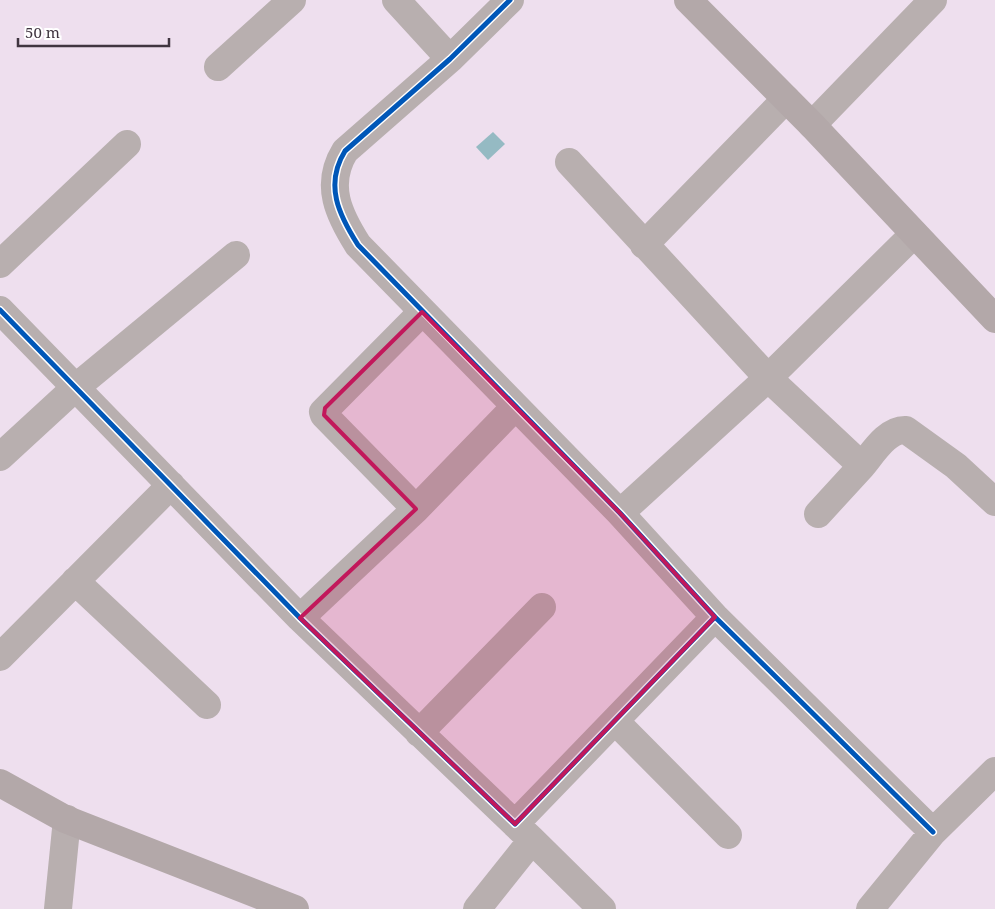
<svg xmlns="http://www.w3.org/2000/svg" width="995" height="909" font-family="'Noto Serif',serif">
<rect width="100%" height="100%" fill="#eedfee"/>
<!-- water -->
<path fill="#95bac3" d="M493 132 505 144 488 160 476 147Z"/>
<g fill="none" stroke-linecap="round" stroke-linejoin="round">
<!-- minor -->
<path stroke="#b8afaf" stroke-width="28" d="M396 0 450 59
M510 0 450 59 345 151C324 185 339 215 358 245L620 513 715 617 933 832
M218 67 292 0
M812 125 933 0
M569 162 768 378 862 466C873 453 887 429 906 430L956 466 995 502
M644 245 786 99
M0 264 127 144
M0 310 300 618 515 824 715 617
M0 457 75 388 236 255
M416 509 324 415 323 412 422 312
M620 513 768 378 914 234
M818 514 862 466
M75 581 207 705
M300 618 416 509 515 407
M0 657 171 485
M615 721 728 835
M419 733 542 607
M532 840 602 909
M58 909 67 819
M477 909 532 840 515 824
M870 909 933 832 995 771"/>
<!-- major -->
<path stroke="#b3a8a9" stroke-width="28" d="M688 0 812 125 995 319
M0 783 65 819 295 909"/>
<defs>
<path id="cycleway" d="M510 0 450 59 345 151C324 185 339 215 358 245L620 513 715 617 933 832
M0 310 300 618 515 824 715 617"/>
</defs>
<!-- cycleway casing -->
<use href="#cycleway" stroke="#fff" stroke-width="8"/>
<!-- cycleway -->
<use href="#cycleway" stroke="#0057b8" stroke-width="5"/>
</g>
<!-- marked area -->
<path fill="#c2185b" fill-opacity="0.2" stroke="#c2185b" stroke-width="4" stroke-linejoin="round" d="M422 312 620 513 715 617 515 824 300 618 416 509 324 415 325 408Z"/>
<!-- scale -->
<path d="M18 38v8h151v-8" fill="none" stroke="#403540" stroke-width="2.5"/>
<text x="25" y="38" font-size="15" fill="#403540" stroke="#ffffff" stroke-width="4" paint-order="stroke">50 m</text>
</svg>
